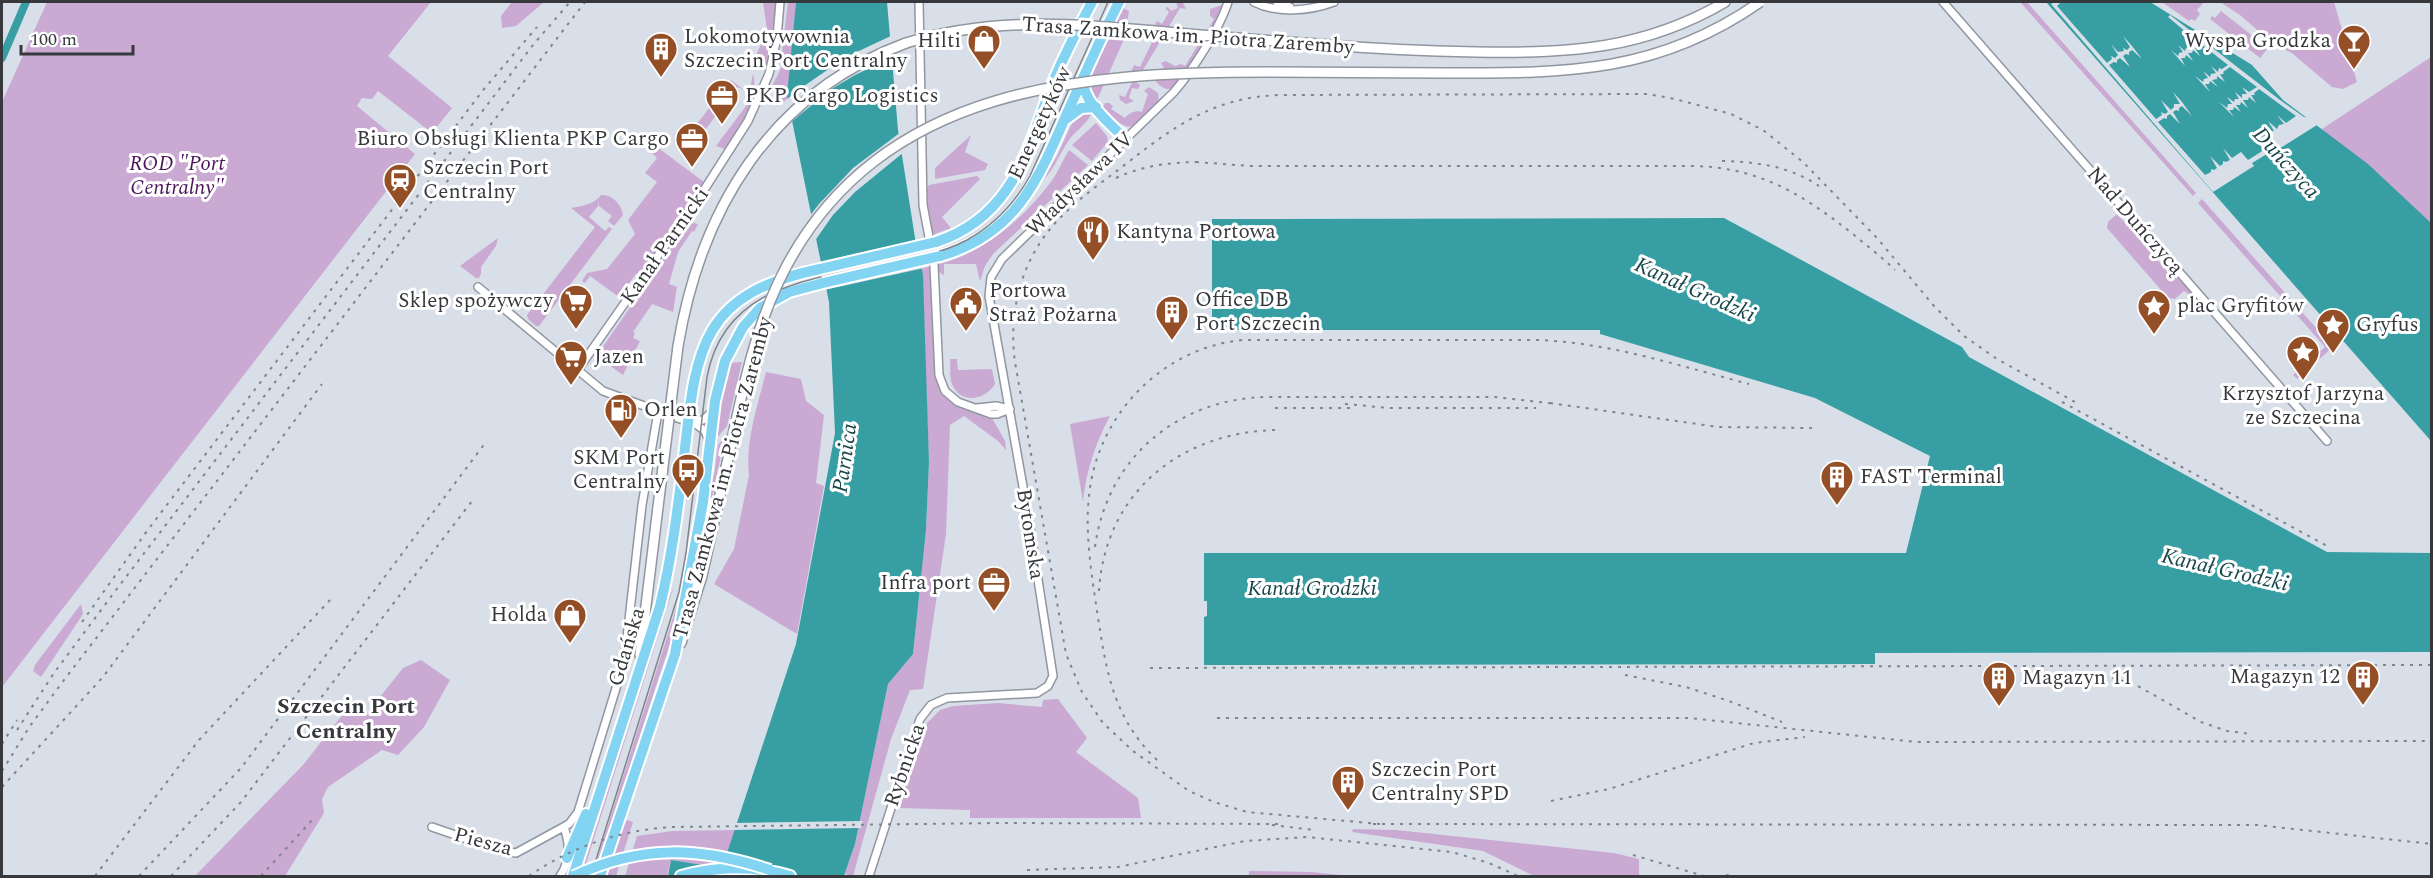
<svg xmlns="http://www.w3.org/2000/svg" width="2433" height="878" font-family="Spectral,serif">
<rect width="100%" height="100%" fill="#d8dfe9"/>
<!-- green -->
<path fill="#caa9d3" d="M47 2H431L388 56 452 108 432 133 378 91 372 99 362 98 357 106 415 154 2 687V102Z
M512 2H544L516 26 502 28 501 16Z
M763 2H776L771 54 769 61 762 66 764 61 760 65 755 58 767 30Z
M788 2H796L788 98 780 105 771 88 783 64 782 51Z
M1176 2 1183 3 1186 9 1180 8 1136 82 1140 85 1138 89 1132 88 1129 98 1134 101 1126 104 1120 100 1119 95 1125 97 1133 80 1129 76 1134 65 1140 67 1159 28 1155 24 1157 21 1162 24 1169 12 1165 8 1168 7 1171 11 1178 8Z
M2020 2H2027L2196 193 2193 196Z
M2162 2H2204L2197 10 2200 14 2195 21 2191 19 2189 21Z
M2220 2H2334L2357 82 2343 89 2332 87 2293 54 2270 41 2240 15Z
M1222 5 1224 6C1216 22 1186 81 1172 88 1164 92 1157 83 1153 78L1159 76 1164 68 1161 63 1166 61 1175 66 1181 64 1185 66 1214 19 1210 16V9Z
M1121 7 1129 11 1125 37 1097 100 1091 91 1089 76Z
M2221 11 2268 48 2260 58 2210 19 2212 16 2215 18Z
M2431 57V238L2322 129Z
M753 74C760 105 741 124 725 149L716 146 752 98 747 94 750 89Z
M731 80 744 90 738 87 685 156 682 143Z
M1149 87 1158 93 1159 103C1132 129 1132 138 1103 107L1105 103H1109L1113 106 1111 109 1125 118C1129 113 1136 110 1142 112L1148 94 1144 91Z
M1086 111 1092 113C1086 126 1074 131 1067 143 1057 158 1054 171 1040 183L1057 156 1074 119 1077 115Z
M1096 123 1107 136 1108 142 1092 161 1072 145Z
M971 135 965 152 988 164 985 170 935 179V168Z
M657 147 704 182 641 272 636 274 619 297 590 276 585 283 582 281 587 273 607 269 635 234 628 220 657 182 645 173 657 158 652 153Z
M1069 150 1088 165 993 254 985 266 980 281 976 264H944V275L939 272V264C983 253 1023 219 1050 183 1058 173 1062 161 1069 150Z
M977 176 980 179 942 217 951 228 932 235 928 218 927 188 929 185Z
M601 195C613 194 622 206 623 215L614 226 608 221 612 216 599 206 598 201V206L589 217 605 231 609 227 612 229 539 326H536L528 319 527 315 595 227 571 208C581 206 594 205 601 195Z
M2202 199 2333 347 2297 379 2293 375 2325 347 2198 203Z
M2117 214 2125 223 2129 221 2139 232 2136 236 2172 276H2177L2193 294 2191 296 2184 291 2175 299 2168 298 2107 228 2108 222Z
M694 223 698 224 694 232 692 231 678 252 669 284 677 287 673 312 652 304 633 332 635 333 633 338 640 341 623 375 609 365 614 358 608 354 602 362 598 360 593 367 595 358 687 225Z
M498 238 496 246 481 267V274L479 278H476L460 266Z
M931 266 935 372C937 404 966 410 992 418L1005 441 1006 450 998 441 964 416 950 425 946 534 923 689 910 690 891 739 853 876 845 874 855 844 888 684 913 654 926 530 929 462 921 269Z
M950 359H957L958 370 992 369 995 384C984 402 959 403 952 384 949 377 951 367 950 359Z
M742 362 727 426 716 439 722 392 729 363Z
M766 372 801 379 806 401 824 415 816 483 824 486 797 634 714 584 734 549 749 475C745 442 758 404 766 372Z
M1110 416C1095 444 1086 471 1083 502L1070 424Z
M725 436 699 559 711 475 714 476 718 445Z
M686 564C685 607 668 649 655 689 635 751 615 814 595 876H592L677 605Z
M674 586 582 876H580L667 604Z
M81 604 83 614 41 677 33 671 35 665Z
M421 660 450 680 424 727 398 755 382 750 328 787 322 799 324 813 285 876H195L303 765 351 704 368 712 403 668Z
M1058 699 1087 738 1076 752 1138 798 1141 818H970V810L898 808 927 723 940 710 953 706 998 703 1042 707 1043 700Z
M627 820 633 822 616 876H606L624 824Z
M1353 829 1396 830 1614 853 1639 859V876H1534L1483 851 1352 832Z
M735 830 722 868 671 860 667 876H625L637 836 672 831Z
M1249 871 1311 872 1350 876H1249Z"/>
<!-- water -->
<path fill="#379fa3" d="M796 2H887L898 130 915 238 923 275 929 462 926 530 913 654 888 684 855 844 844 876H668L671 860 722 868 796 644 835 433 829 302 787 96Z
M2046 2H2150L2252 65 2283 100 2368 164 2431 223V441Z
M1724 218 1962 347 1969 357 2327 552 2431 553V652L1875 653V664L1204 665V617L1207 616V601H1204V553H1906L1930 456 1815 398 1600 334V330H1212V219Z"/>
<!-- pier -->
<path fill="#d8dfe9" d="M2055 2H2061L2057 6 2107 63 2112 59 2111 56 2115 58 2118 55 2111 44 2118 52 2124 51 2123 48 2127 50 2130 47 2123 36 2132 46 2142 59 2132 50 2129 52V55L2126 54 2123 56 2130 67 2120 58 2117 60V63L2114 62 2109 65 2156 119 2162 115 2161 112 2165 114 2168 112 2161 100 2171 110 2174 107V104H2180L2173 92 2182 102 2192 116 2182 106 2179 108V111L2176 110 2173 112 2180 124 2170 114 2167 116V119L2164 118 2158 122 2205 175 2211 172V169L2214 170 2217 168 2210 156 2220 166 2223 164V161L2226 162 2230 160 2223 148 2232 158 2241 152 2248 160 2264 150 2249 133 2258 141 2260 137 2265 136 2259 127 2267 135 2269 131H2274L2268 121 2277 129 2279 125 2284 124 2277 115 2286 123 2296 116 2259 89 2254 93 2255 95H2251L2256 103 2249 97 2248 100H2243L2248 108 2241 102 2240 105H2236L2241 112 2234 107 2233 110H2229L2234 117 2219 102 2227 108 2228 104H2232L2227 97 2234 102 2235 99H2239L2235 92 2242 98V94H2247L2242 87 2249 92 2257 87 2230 67 2223 72 2224 74H2220L2225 82 2217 76V79L2212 80 2218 87 2210 81 2209 84H2205L2210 92 2195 76 2203 82 2204 79 2208 78 2203 71 2210 77 2211 74 2216 73 2211 66 2218 72 2219 68 2222 69 2228 65 2201 44 2199 48H2195L2200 56 2193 50 2192 53H2188L2193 61 2186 55 2185 58H2181L2185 66 2171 50 2178 56 2179 53 2183 52 2178 45 2185 51 2186 48H2191L2186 40 2193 46 2194 43 2198 42 2168 17 2170 15 2280 100 2304 117 2312 118 2317 125 2271 154H2267L2252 163 2254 166 2213 192 2051 4Z
M893 35 895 56 855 75 830 90 790 123 785 101 794 93 846 57Z
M901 132 904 152 855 192 833 215 814 242 809 217 819 204 853 168Z
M918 240 924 268 824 290 818 262Z
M863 821 861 828 732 830 734 823Z"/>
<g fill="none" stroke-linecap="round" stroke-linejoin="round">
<!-- canal -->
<path stroke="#379fa3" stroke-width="8" d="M2 58 26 2"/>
<defs>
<path id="minor" d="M919 2 923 205 929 237
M1254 2C1278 14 1309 11 1334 2
M1277 2 1290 7
M1943 2 2327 441
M934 265 939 375 945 391 958 402 991 414H997L1010 409
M478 287 603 391 697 425 705 431 709 441
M577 371 704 190 748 121 769 74 777 38 780 2
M977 408 996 406 1010 409
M690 422 703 420 714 410
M432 827 502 851 516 853 569 824 578 812 617 685 625 655 642 505 658 412
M560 876C570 862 570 844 564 827
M869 876 920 719 931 705 947 698 1037 693 1048 686 1053 676 1027 509 989 296 991 277 1002 259 1174 92C1192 71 1220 28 1228 2"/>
<path id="secondary" d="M1330 45C1379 49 1428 51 1477 52 1568 54 1645 49 1725 2
M678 346C701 208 771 93 906 43
M681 643 702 576 727 463
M640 655 658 507"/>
<path id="primary" d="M1083 79C1082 102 1111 124 1126 140
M1066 119 1081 108 1096 107
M936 242C1015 216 1027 148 1054 80 1065 53 1079 27 1092 2
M940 256C1017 234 1039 178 1068 111 1085 74 1101 37 1119 2
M567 858 586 814
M573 876 660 606C672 557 678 507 684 457 696 350 699 294 820 269
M600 876 675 654 703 502 715 401 725 361 743 327 760 308 789 292 823 283
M681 876C718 866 753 865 790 876"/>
</defs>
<!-- minor casing -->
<use href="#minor" stroke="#9197a1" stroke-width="10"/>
<!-- secondary casing -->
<use href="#secondary" stroke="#9197a1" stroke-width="12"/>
<!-- primary casing -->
<use href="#primary" stroke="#fff" stroke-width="14"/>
<!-- minor -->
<use href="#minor" stroke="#fff" stroke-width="7"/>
<!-- secondary -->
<use href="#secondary" stroke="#fff" stroke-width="9"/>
<!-- primary -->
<use href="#primary" stroke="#83d4f2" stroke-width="10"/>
<!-- tram -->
<path stroke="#80848b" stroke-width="1.5" d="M591 876 679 592 686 553 707 377C730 253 881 285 967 240 994 225 1015 203 1030 176L1108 2"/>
<!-- rail -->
<path stroke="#80848b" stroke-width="2" stroke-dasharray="3 6" stroke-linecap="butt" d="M1722 161C1758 162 1789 166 1819 186
M1196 162 1250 166H1692C1759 167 1802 194 1853 234 1867 246 1882 257 1895 270
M1116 178C1144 165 1172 162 1203 162
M2062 402 2329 547
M1550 403 1718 427 1812 428
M1345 404 1390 408H1536
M1275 408H1354
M1095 547C1107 457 1179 398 1268 397H1494L1557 404
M1099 591C1105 492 1181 432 1276 430
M82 622 147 531 484 89 537 27
M1150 668 2432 665
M2086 672 2113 678 2138 686 2201 722 2227 731 2252 734
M1625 675 1686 687 1729 701 1782 722
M1217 718H1689L1917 742 2432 741
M17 730 54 673 116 590 533 45 570 2
M2 744 17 720
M1157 760C1112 717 1106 669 1097 611 1091 571 1084 528 1090 488 1101 411 1165 347 1243 340H1539C1611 343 1680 366 1749 384
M2 771 30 726 64 680 585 2
M2 787 103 677 322 384
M1551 801 1609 789 1754 743 1805 737
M1373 824 2257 825 2432 844
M1380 824 1247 812 1214 802 1189 791 1133 751 1103 723 1082 692 1066 654 1015 362C1008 310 1022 257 1059 219 1078 199 1101 183 1122 167 1173 127 1213 97 1280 95L1648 94 1675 99 1731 114 1763 130 1803 162 1877 238 1934 306 1964 336 1997 359 2075 402
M1272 825 1314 830
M1633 855 1704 876
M1027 870 1118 867 1245 841 1307 837 1452 852 1489 863 1518 876
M1726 875 1733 876
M95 876 199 740 331 599
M139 876 241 768 486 442
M171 876 241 802 472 501
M261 876 314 818
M529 876C571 847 620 830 672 827L1000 823 1280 824"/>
<defs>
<path id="secondary-bridge" d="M906 43C994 16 1076 24 1166 32 1221 37 1275 41 1330 45
M727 463C741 398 753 330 785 269 881 85 1084 72 1268 72 1327 72 1386 73 1445 73 1566 73 1657 74 1760 2
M658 507 678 346"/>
<path id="primary-bridge" d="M820 269 936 242
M823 283 940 256
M574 876C642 844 700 847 770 870"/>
</defs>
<!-- secondary-bridge casing -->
<use href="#secondary-bridge" stroke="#9197a1" stroke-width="12" stroke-linecap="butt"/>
<!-- primary-bridge casing -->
<use href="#primary-bridge" stroke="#fff" stroke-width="14" stroke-linecap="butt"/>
<!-- secondary-bridge -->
<use href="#secondary-bridge" stroke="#fff" stroke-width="9"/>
<!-- primary-bridge -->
<use href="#primary-bridge" stroke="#83d4f2" stroke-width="10"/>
</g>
<!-- icons -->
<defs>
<symbol id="shop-pin" viewBox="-11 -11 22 30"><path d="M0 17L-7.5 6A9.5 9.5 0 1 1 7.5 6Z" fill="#954f26" stroke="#fff"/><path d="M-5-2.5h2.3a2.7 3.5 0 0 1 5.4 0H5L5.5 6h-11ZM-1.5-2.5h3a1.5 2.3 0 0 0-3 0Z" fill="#fff"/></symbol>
<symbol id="bar-pin" viewBox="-11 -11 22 30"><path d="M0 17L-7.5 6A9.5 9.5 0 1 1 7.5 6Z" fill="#954f26" stroke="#fff"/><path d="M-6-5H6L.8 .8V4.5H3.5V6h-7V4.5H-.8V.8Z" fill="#fff"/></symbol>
<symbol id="building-pin" viewBox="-11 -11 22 30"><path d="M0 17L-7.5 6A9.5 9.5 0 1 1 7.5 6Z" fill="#954f26" stroke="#fff"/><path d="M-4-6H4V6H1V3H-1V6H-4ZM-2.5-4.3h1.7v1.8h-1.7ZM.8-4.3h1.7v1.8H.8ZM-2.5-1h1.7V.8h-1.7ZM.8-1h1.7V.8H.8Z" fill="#fff"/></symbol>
<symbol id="office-pin" viewBox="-11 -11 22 30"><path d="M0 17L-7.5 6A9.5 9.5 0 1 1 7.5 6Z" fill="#954f26" stroke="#fff"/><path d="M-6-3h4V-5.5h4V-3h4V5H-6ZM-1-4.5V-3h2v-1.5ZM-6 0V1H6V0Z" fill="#fff"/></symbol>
<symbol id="station-pin" viewBox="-11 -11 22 30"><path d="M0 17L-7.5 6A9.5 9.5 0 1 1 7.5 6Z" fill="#954f26" stroke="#fff"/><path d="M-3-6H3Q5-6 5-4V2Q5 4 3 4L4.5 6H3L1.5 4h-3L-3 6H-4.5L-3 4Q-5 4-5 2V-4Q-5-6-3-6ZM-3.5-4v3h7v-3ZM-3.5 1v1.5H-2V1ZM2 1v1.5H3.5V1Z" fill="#fff"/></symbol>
<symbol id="restaurant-pin" viewBox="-11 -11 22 30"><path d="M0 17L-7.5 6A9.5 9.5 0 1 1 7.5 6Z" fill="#954f26" stroke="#fff"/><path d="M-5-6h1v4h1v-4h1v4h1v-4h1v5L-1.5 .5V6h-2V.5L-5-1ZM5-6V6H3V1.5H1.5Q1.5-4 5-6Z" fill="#fff"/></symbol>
<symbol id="supermarket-pin" viewBox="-11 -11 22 30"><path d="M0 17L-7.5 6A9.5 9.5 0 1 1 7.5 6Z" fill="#954f26" stroke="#fff"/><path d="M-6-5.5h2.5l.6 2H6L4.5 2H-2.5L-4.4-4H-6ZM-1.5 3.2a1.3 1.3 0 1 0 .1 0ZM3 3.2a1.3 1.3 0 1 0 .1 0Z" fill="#fff"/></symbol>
<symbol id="civic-pin" viewBox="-11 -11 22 30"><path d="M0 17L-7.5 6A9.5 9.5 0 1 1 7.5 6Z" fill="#954f26" stroke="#fff"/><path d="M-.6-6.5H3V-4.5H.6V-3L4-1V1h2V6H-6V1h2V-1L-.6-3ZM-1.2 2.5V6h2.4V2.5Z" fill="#fff"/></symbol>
<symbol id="sight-pin" viewBox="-11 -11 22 30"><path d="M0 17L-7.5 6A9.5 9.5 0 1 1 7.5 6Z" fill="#954f26" stroke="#fff"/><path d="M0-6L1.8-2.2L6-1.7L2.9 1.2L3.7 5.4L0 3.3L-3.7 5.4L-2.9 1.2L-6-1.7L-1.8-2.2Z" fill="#fff"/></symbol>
<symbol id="fuel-pin" viewBox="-11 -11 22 30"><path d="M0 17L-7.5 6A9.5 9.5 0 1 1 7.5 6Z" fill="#954f26" stroke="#fff"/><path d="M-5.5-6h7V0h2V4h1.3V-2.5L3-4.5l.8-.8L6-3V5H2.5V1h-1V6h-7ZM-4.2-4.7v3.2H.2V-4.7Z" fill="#fff"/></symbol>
<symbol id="bus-pin" viewBox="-11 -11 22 30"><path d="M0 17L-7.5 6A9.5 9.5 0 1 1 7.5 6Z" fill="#954f26" stroke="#fff"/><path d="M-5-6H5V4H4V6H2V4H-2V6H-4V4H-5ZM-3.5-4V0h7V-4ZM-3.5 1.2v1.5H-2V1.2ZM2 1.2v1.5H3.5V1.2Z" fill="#fff"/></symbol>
</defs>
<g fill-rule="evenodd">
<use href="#shop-pin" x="965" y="22" width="38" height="52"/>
<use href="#bar-pin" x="2335" y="22" width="38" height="52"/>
<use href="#building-pin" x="642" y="30" width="38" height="52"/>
<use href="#office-pin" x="703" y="77" width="38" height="52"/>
<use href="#office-pin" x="673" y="120" width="38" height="52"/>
<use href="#station-pin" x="381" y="161" width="38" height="52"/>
<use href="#restaurant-pin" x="1074" y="213" width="38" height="52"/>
<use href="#supermarket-pin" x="557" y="282" width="38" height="52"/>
<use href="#civic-pin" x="947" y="284" width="38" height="52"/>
<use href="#sight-pin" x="2135" y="287" width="38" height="52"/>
<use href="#building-pin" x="1153" y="293" width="38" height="52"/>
<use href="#sight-pin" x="2314" y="306" width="38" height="52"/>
<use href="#sight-pin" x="2284" y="333" width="38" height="52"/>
<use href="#supermarket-pin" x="552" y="338" width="38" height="52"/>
<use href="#fuel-pin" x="602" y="391" width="38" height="52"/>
<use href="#bus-pin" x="669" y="451" width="38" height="52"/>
<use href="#building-pin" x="1818" y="458" width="38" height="52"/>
<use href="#office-pin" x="975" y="564" width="38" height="52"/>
<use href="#shop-pin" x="551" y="596" width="38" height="52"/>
<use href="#building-pin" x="2344" y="658" width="38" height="52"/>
<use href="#building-pin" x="1980" y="659" width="38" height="52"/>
<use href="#building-pin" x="1329" y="763" width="38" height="52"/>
</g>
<g text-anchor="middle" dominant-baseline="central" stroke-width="6" stroke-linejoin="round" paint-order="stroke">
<!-- street labels -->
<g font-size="21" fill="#36383c" stroke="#fff">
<text transform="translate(1188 36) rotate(4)">Trasa Zamkowa im. Piotra Zaremby</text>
<text transform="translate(1040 123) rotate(-65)">Energetyków</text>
<text transform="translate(1080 184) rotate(-44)">Władysława IV</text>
<text transform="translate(2135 221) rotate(49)">Nad Duńczycą</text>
<text transform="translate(665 246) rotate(-55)">Kanał Parnicki</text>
<text transform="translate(723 478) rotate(-75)">Trasa Zamkowa im. Piotra Zaremby</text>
<text transform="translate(1030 534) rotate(81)">Bytomska</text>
<text transform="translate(627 647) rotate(-73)">Gdańska</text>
<text transform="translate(905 765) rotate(-71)">Rybnicka</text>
<text transform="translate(483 842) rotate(15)">Piesza</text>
</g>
<!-- poi labels -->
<g font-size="21" fill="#36383c" stroke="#fff" text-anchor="start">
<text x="684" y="37">Lokomotywownia<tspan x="684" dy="24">Szczecin Port Centralny</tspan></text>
<text x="961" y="41" text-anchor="end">Hilti</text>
<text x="2331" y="41" text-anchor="end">Wyspa Grodzka</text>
<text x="745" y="96">PKP Cargo Logistics</text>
<text x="669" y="139" text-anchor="end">Biuro Obsługi Klienta PKP Cargo</text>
<text x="423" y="168">Szczecin Port<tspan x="423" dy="24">Centralny</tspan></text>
<text x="1116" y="232">Kantyna Portowa</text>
<text x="989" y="291">Portowa<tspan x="989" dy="24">Straż Pożarna</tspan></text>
<text x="1195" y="300">Office DB<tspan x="1195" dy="24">Port Szczecin</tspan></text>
<text x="553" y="301" text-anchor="end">Sklep spożywczy</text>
<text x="2177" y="306">plac Gryfitów</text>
<text x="2356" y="325">Gryfus</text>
<text x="594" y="357">Jazen</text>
<text x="2303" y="394" text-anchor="middle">Krzysztof Jarzyna<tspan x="2303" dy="24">ze Szczecina</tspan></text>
<text x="644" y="410">Orlen</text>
<text x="665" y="458" text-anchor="end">SKM Port<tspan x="665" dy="24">Centralny</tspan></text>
<text x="1860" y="477">FAST Terminal</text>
<text x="971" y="583" text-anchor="end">Infra port</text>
<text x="547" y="615" text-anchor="end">Holda</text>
<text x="2340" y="677" text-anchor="end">Magazyn 12</text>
<text x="2022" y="678">Magazyn 11</text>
<text x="1371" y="770">Szczecin Port<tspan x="1371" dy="24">Centralny SPD</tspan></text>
</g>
<!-- park labels -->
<g font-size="21" font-style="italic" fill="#4b1559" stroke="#fff">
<text x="177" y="164">ROD "Port<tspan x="177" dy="24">Centralny"</tspan></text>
</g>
<!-- water labels -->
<g font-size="22" font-style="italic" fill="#194749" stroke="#fff">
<text transform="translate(2286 163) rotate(48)">Duńczyca</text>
<text transform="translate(1695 290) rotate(24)">Kanał Grodzki</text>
<text transform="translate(845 458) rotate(-82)">Parnica</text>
<text transform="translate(2225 570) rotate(13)">Kanał Grodzki</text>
<text x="1312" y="588">Kanał Grodzki</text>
</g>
<!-- neighbourhood labels -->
<g font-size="22" font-weight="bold" fill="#36383c" stroke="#fff">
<text x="346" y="706">Szczecin Port<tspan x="346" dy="25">Centralny</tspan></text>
</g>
</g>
<!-- border -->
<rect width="2433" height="878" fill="none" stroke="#36383c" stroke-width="6"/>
<!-- scale -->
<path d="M21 45v9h112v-9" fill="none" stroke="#36383c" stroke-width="3"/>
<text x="30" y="45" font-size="18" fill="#36383c" stroke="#ffffff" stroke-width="4.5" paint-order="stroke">100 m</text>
</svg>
